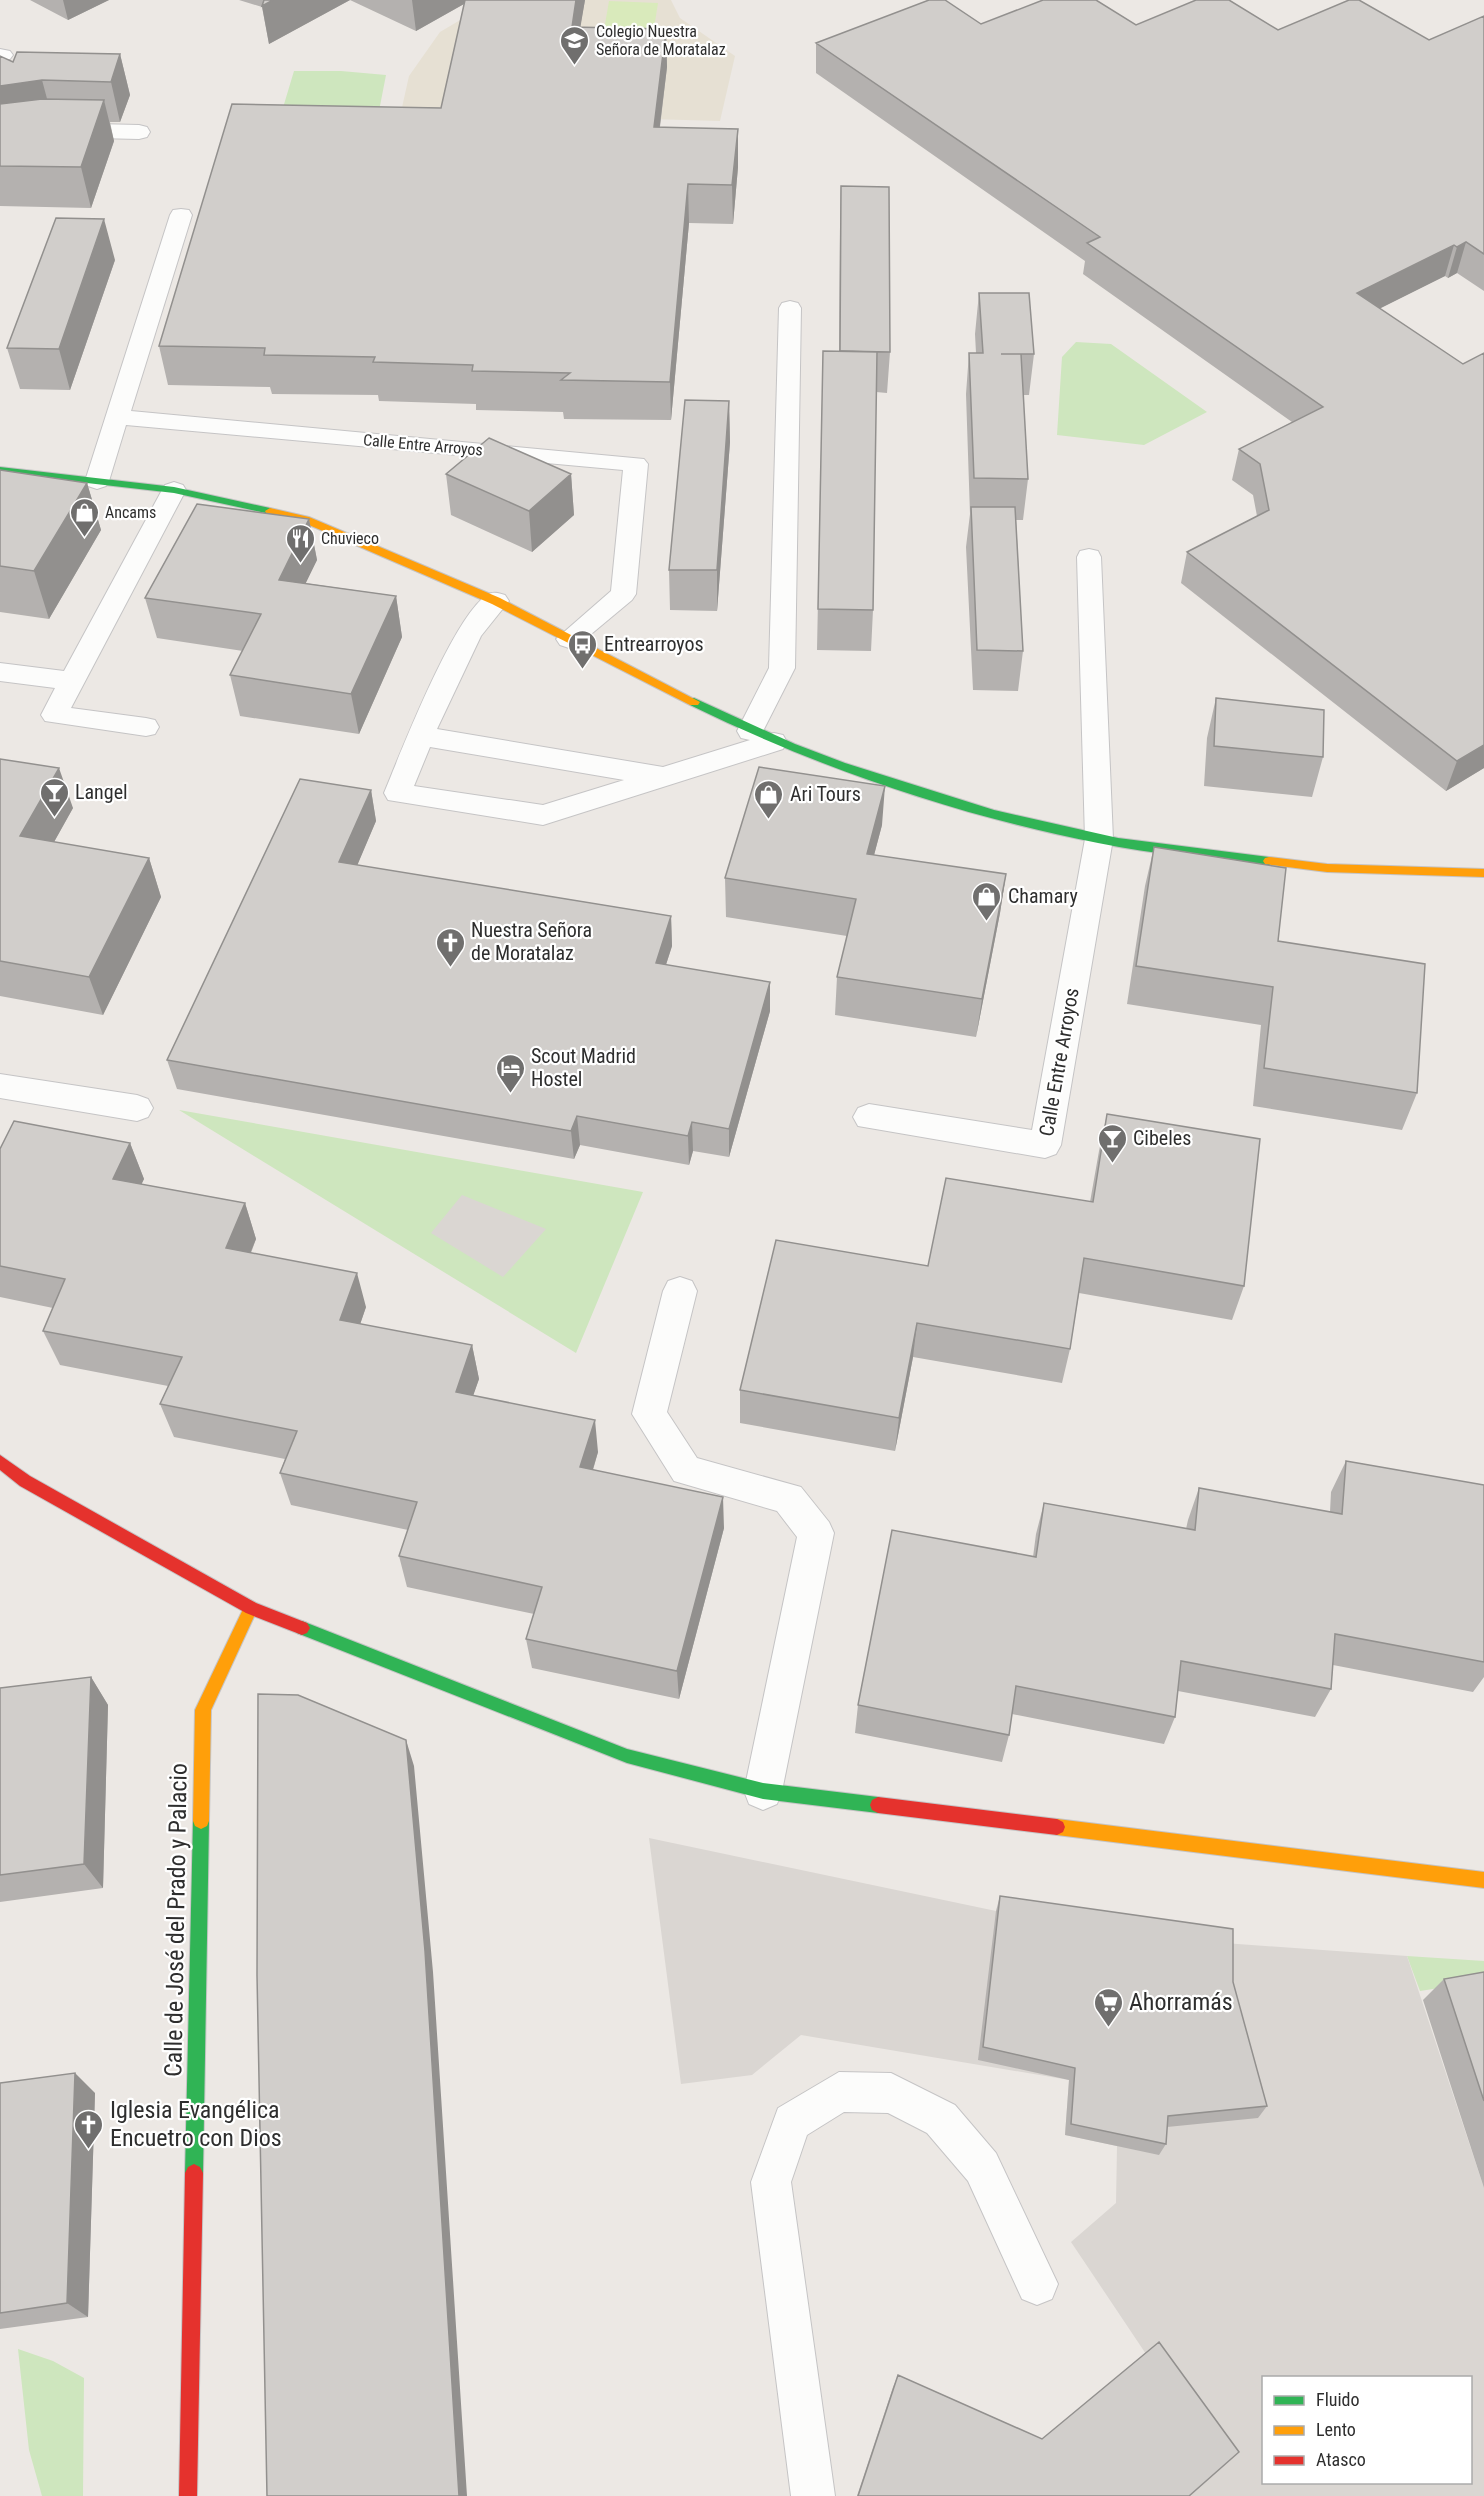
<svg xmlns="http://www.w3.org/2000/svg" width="1484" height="2496" font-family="'Roboto Condensed',sans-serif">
<rect width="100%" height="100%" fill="#ece8e4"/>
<!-- education -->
<path fill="#e6e0d3" d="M494 0H671L680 18 735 56 720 121 401 112 409 76 440 32Z"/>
<!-- green -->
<path fill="#cee6be" d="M294 71H341L386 75 379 111H282Z
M1076 342 1111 344 1207 412 1144 445 1057 435 1062 357Z
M179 1110 643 1192 576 1353Z
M1407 1956 1484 1961V1981L1420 1991Z
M18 2349 53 2361 84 2378 83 2496H42L29 2450Z"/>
<!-- pitch -->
<path fill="#d9eabb" d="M609 1 658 3 650 54 600 53Z"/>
<!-- plaza -->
<path fill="#dad6d2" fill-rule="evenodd" d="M462 1195 546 1229 503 1277 431 1233Z
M649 1838 996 1911 1224 1943 1407 1956 1484 2188V2496H1183L1146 2354 1071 2242 1116 2203 1117 2146 1065 2135 1069 2080 801 2035 752 2075 681 2084ZM1264 2378H1470V2482H1264Z"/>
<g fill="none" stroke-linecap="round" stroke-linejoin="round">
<defs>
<path id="lane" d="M0 49 10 51 13 55 10 59 0 61Z
M181 209 189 210 192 215 131 411 644 459 648 464 636 594 632 600 578 645 569 648 560 645 556 639 611 591 623 470 126 425 109 481 106 486 97 489 88 486 85 481 170 215 173 210Z
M790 301 798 303 801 308 795 668 760 737 774 733 783 735 787 742 783 749 543 825 388 800 384 793C401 752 453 617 487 595 493 591 499 593 505 595L509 601 481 636 437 729 663 767 750 740 741 738 737 731 769 668 779 308 782 303ZM430 747 624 780 543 805 414 786Z
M174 482 183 485 186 490 71 708 146 718 155 720 159 727 155 734 146 736 45 721 41 715 55 688 0 681V663L64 671 162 490 165 485Z
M1089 549 1098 551 1101 557 1113 839 1109 846 1099 849 1089 846 1085 839 1077 557 1080 551Z
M839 2072 891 2073 955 2105 996 2153 1058 2284 1052 2299 1037 2305 1022 2299 968 2181 927 2133 888 2113 844 2112 807 2135 791 2182 835 2496H791L751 2182 778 2108Z"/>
<path id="street" d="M53 123 139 125 147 127 150 132 147 137 139 139 53 137 0 144V130Z
M1099 829 1109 832 1113 839 1061 1145 1056 1154 1045 1158 858 1126 853 1117 858 1108 869 1104 1032 1130 1085 839 1089 832Z
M0 1074 137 1095 148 1099 153 1108 148 1117 137 1121 0 1098Z
M680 1277 692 1281 697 1291 667 1412 697 1458 801 1487 829 1522 834 1533 782 1791 777 1804 763 1810 749 1804 744 1791 797 1537 777 1511 674 1481 632 1414 663 1291 668 1281Z"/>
<path id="fast" d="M0 467 174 487 270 508 275 511 270 514 174 493 0 473Z
M694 698 795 744 845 763 994 810 1118 838 1269 857 1275 861 1269 865C1212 858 1154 855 1098 843 956 815 819 768 690 705V699Z
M302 1621 627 1749 763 1783 878 1797 884 1800 886 1805 884 1810 878 1813 763 1799 627 1763 297 1633 294 1628 297 1623Z
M201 1813 207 1816 209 1821 203 2173 200 2179 194 2182 188 2179 185 2173 193 1821 195 1816Z"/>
<path id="slow" d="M270 508 309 517 500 598 700 702 698 705H690L492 604 302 522 266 513 265 511Z
M1269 857 1327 864 1484 869V877L1327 872 1265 864 1263 861 1265 858Z
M251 1601 256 1603 258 1608 211 1710 209 1821 207 1826 201 1829 195 1826 193 1821 195 1710 246 1603Z
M1057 1819 1484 1872V1888L1057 1835 1051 1832 1049 1827 1051 1822Z"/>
<path id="jam" d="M0 1455 30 1476 256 1603 307 1623 310 1628 307 1633 302 1635 246 1613 20 1486 0 1470Z
M878 1797 1057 1819 1063 1822 1065 1827 1063 1832 1057 1835 878 1813 872 1810 870 1805 872 1800Z
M194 2164 200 2167 203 2173 197 2496H179L185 2173 188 2167Z"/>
</defs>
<!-- lane casing -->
<use href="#lane" stroke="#c5c4c5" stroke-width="2"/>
<!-- street casing -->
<use href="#street" stroke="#c5c4c5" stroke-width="2"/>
<!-- fast casing -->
<use href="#fast" stroke="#c5c4c5" stroke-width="2"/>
<!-- slow casing -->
<use href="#slow" stroke="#c5c4c5" stroke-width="2"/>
<!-- jam casing -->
<use href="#jam" stroke="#c5c4c5" stroke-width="2"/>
<!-- lane -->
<use href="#lane" fill="#fcfcfb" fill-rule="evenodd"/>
<!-- street -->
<use href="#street" fill="#fcfcfb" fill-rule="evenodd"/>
<!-- fast -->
<use href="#fast" fill="#30b455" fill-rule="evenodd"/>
<!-- slow -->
<use href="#slow" fill="#ff9f0a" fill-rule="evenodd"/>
<!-- jam -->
<use href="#jam" fill="#e5322d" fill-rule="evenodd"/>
</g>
<!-- wall -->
<path fill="#b4b1af" d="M30 0H109L68 20Z
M239 0H585L580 27 666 29 667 67 660 127 738 167 733 224 689 223 671 420 564 419 563 412 476 410V404L379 401 378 395 272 394 270 387 168 385 159 346 441 108 464 4 416 31 350 0 269 44 262 7Z
M1484 16V291L1457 273 1448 278 1445 276 1380 308 1484 768 1446 791 1181 583 1187 552 1257 516 1253 495 1232 480 1239 449 1292 422 1083 274 1085 261 816 73V43L981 24 1136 25 1278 30 1429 40Z
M120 54 130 95 120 122H110L114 141 91 208 0 206V56L13 62Z
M841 186 890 352 887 393 876 392 873 610 871 651 817 650 823 351H839L840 227Z
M115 260 70 390 20 389 7 348Z
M979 293 1034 354 1029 395H1023L1028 479 1023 520H1016L1023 651 1018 691 973 690 966 547 970 514 966 394 969 353H976L975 334Z
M729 401 730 442 717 611 670 610 669 570Z
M0 470 87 483 101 530 49 619 0 612Z
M446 474H571L574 515 532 552 451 515Z
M309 519 317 560 305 583 396 596 402 637 359 734 240 716 230 675 243 651 157 638 145 598Z
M1216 698 1323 757 1312 797 1204 786 1207 738Z
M0 759 73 808 54 842 149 858 161 897 103 1015 0 996Z
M371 790 376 821 357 865 671 916 672 946 666 965 770 982V1011L729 1157 693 1151 689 1165 580 1145 574 1159 177 1089 167 1060Z
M882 825 874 855 1006 874 1000 913 976 1037 835 1015 837 977 847 936 726 917 725 878Z
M1154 847 1278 941 1417 1093 1402 1130 1253 1106 1261 1025 1127 1004 1145 886Z
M1107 1114 1244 1286 1232 1320 1079 1293 1070 1349 1062 1383 913 1357 895 1451 740 1423V1390L928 1266 1090 1202 1099 1151Z
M130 1143 144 1179 141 1184 245 1203 256 1239 251 1253 366 1307 360 1324 472 1345 479 1379 473 1395 598 1452 593 1470 724 1528 679 1699 532 1668 526 1639 534 1614 407 1587 399 1556 408 1530 291 1505 280 1473 285 1459 174 1437 160 1404 168 1386 60 1365 43 1331 53 1308 0 1297V1149Z
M1346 1461 1484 1485V1677L1473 1692 1333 1665 1331 1689 1315 1717 1178 1691 1175 1717 1164 1744 1012 1714 1009 1735 1002 1762 855 1733 858 1705 1033 1557 1036 1534 1044 1503 1186 1529 1188 1520 1199 1488 1330 1512 1331 1492Z
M91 1677 108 1705 103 1888 0 1902V1688Z
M1000 1896 1233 1982 1267 2106 1258 2118 1167 2127 1166 2144 1159 2155 1065 2135 1069 2080 978 2060 996 1911Z
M1484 1972V2188L1423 2000 1444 1979Z
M0 2083 95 2093 88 2317 0 2329Z
M898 2375 1042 2439 1189 2496H857L893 2387Z"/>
<!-- shaded-wall -->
<path fill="#92908e" d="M63 0H109L68 20Z
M273 0H350L269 44 262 6Z
M412 0H471L416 31Z
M576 0H585L574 65 572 27Z
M666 29 667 67 655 165 654 127Z
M120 54 130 95 120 122 111 82Z
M42 80 53 121 0 128V86Z
M104 100 114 141 91 208 81 167Z
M738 129V167L733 224 732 185Z
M688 184 689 223 671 420 670 382Z
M104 219 115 260 70 390 59 349Z
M1466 242 1457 273 1448 278 1457 247Z
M1454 245 1445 276 1349 324 1357 293Z
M729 401 730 442 717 611V570Z
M571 474 574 515 532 552 529 511Z
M87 483 101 530 49 619 34 571Z
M309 519 317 560 288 620 279 580Z
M396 596 402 637 359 734 351 694Z
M1484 745V768L1446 791 1457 761Z
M59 768 73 808 35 876 20 836Z
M885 786 882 825 864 893 867 854Z
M371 790 376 821 346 892 339 862Z
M149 858 161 897 103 1015 89 977Z
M1006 874 1000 913 976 1037 982 999Z
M671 916 672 946 657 992 656 963Z
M770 982V1011L729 1157V1129Z
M577 1116 580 1145 574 1159 571 1131Z
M692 1122 693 1151 689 1165 688 1136Z
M130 1143 144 1179 127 1215 113 1179Z
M245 1203 256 1239 238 1283 226 1248Z
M357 1273 366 1307 350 1354 340 1320Z
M917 1323 913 1357 895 1451 899 1418Z
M472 1345 479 1379 463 1425 456 1392Z
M595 1420 598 1452 584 1499 580 1467Z
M723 1497 724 1528 679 1699 677 1671Z
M91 1677 108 1705 103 1888 84 1864Z
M406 1740 414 1766 433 1972 467 2496H459Z
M75 2073 95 2093 88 2317 67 2303Z"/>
<!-- building -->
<path fill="#d1cecb" stroke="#92908e" stroke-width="1.5" d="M264 0H273L262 6Z
M465 0H576L572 27 666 29 654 127 738 129 732 185 688 184 670 382 561 380 570 373 472 371 473 365 373 362 375 357 264 355 265 348 159 346 232 104 441 108Z
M929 0H945L981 24 1043 0H1096L1136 25 1196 0H1229L1278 30 1349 0H1359L1429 40 1484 16V254L1466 242 1457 247 1454 245 1357 293 1463 364 1484 353V745L1457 761 1187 552 1269 510 1260 464 1239 449 1323 407 1087 243 1100 237 816 43Z
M17 52 120 54 111 82 42 80 0 86V56L13 62Z
M42 99 104 100 81 167 0 166V104Z
M841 186 889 187 890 352 840 351Z
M56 218 104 219 59 349 7 348Z
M979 293H1029L1034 354H1001H1021L1028 479 974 478 969 353H983Z
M823 351 877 352 873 610 818 609Z
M685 400 729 401 717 570H669Z
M489 438 571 474 529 511 446 474Z
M0 470 87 483 34 571 0 566Z
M197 504 309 519 279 580 396 596 351 694 230 675 261 614 145 598Z
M971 507H1015L1023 651 977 650Z
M1216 698 1324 710 1323 757 1214 746Z
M0 759 59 768 20 836 149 858 89 977 0 961Z
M759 767 885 786 867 854 1006 874 982 999 837 977 856 899 725 878Z
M300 779 371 790 339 862 671 916 656 963 770 982 729 1129 692 1122 688 1136 577 1116 571 1131 167 1060Z
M1154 847 1286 868 1278 941 1425 964 1417 1093 1264 1068 1273 987 1136 966Z
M1107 1114 1260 1139 1244 1286 1084 1258 1070 1349 917 1323 899 1418 740 1390 776 1240 928 1266 946 1178 1093 1202Z
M14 1121 130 1143 113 1179 245 1203 226 1248 357 1273 340 1320 472 1345 456 1392 595 1420 580 1467 723 1497 677 1671 526 1639 542 1587 399 1556 417 1502 280 1473 297 1431 160 1404 182 1357 43 1331 65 1279 0 1266V1149Z
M1346 1461 1484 1485V1662L1335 1634 1331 1689 1181 1661 1175 1717 1016 1686 1009 1735 858 1705 892 1530 1036 1557 1044 1503 1195 1530 1199 1488 1342 1514Z
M91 1677 84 1864 0 1875V1688Z
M258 1694 298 1695 406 1740 425 1951 459 2496H267L257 1975Z
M1000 1896 1233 1929V1982L1267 2106 1168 2116 1166 2144 1071 2124 1075 2068 983 2047Z
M1484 1972V2101L1444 1979Z
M75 2073 67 2303 0 2313V2083Z
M1159 2342 1239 2452 1189 2496H858L898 2375 1042 2439Z"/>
<!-- icons -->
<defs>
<symbol id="school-pin" viewBox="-11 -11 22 30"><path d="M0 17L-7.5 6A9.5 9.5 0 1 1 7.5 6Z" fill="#706f6e" stroke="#fff"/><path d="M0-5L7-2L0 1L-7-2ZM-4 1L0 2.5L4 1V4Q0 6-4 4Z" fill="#fff"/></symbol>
<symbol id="shop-pin" viewBox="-11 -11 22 30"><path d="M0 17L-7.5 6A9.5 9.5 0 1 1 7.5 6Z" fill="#706f6e" stroke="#fff"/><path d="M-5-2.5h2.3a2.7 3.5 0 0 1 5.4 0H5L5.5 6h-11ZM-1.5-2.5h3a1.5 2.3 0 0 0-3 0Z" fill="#fff"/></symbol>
<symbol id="restaurant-pin" viewBox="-11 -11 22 30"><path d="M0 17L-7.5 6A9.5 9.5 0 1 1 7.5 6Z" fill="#706f6e" stroke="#fff"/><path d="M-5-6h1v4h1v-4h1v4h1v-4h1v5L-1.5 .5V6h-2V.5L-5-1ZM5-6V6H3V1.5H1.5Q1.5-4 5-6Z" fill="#fff"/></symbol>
<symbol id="bus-pin" viewBox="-11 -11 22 30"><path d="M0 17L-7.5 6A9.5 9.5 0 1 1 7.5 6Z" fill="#706f6e" stroke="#fff"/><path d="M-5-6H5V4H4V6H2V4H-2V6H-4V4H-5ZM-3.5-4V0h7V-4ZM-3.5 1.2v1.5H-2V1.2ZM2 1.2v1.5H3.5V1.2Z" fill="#fff"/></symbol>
<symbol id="bar-pin" viewBox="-11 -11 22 30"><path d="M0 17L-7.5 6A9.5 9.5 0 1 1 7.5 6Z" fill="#706f6e" stroke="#fff"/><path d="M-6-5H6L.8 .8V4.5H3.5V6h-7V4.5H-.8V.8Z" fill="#fff"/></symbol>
<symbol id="church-pin" viewBox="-11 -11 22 30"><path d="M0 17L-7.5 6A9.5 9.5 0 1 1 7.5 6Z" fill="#706f6e" stroke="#fff"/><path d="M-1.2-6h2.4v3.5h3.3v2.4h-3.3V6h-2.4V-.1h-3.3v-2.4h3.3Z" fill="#fff"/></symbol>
<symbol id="hotel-pin" viewBox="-11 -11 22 30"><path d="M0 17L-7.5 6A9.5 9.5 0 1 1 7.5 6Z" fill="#706f6e" stroke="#fff"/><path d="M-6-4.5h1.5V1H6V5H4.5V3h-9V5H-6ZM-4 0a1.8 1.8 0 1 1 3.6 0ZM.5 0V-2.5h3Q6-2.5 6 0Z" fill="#fff"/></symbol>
<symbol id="supermarket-pin" viewBox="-11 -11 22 30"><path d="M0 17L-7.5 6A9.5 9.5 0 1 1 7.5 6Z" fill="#706f6e" stroke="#fff"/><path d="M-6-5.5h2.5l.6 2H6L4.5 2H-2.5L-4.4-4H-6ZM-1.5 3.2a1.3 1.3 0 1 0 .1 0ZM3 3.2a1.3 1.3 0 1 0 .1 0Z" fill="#fff"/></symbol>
</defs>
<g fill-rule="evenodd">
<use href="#school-pin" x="558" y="24" width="33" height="45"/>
<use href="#shop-pin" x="68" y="496" width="33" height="45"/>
<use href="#restaurant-pin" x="284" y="522" width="33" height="45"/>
<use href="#bus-pin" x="566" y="628" width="33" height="45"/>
<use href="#bar-pin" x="38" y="776" width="33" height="45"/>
<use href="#shop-pin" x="752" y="778" width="33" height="45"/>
<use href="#shop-pin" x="970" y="880" width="33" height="45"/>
<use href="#church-pin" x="434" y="926" width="33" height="45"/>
<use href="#hotel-pin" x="494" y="1052" width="33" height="45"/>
<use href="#bar-pin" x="1096" y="1122" width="33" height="45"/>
<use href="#supermarket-pin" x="1092" y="1986" width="33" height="45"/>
<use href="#church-pin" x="72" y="2108" width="33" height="45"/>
</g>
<g text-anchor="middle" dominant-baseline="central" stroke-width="4.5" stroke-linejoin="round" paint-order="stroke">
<!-- far-poi labels -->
<g font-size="16" fill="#2e2e2e" stroke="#fff" text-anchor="start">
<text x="596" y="31">Colegio Nuestra<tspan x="596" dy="18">Señora de Moratalaz</tspan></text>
<text x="105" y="512">Ancams</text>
<text x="321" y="538">Chuvieco</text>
</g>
<!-- far-street labels -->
<g font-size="16" fill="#2e2e2e" stroke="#fff">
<text transform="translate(423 445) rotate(5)">Calle Entre Arroyos</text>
</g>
<!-- poi labels -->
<g font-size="20" fill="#2e2e2e" stroke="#fff" text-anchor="start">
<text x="604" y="644">Entrearroyos</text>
<text x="75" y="792">Langel</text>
<text x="790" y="794">Ari Tours</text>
<text x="1008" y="896">Chamary</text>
<text x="471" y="930">Nuestra Señora<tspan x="471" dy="23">de Moratalaz</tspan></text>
<text x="531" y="1056">Scout Madrid<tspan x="531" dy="23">Hostel</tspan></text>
<text x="1133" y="1138">Cibeles</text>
</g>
<!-- street labels -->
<g font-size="20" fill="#2e2e2e" stroke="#fff">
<text transform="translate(1059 1062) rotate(-80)">Calle Entre Arroyos</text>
</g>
<!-- near-street labels -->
<g font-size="24" fill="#2e2e2e" stroke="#fff">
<text transform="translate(176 1920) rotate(-89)">Calle de José del Prado y Palacio</text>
</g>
<!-- near-poi labels -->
<g font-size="24" fill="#2e2e2e" stroke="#fff" text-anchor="start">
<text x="1129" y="2002">Ahorramás</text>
<text x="110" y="2110">Iglesia Evangélica<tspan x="110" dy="28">Encuetro con Dios</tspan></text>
</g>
</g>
<!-- legend -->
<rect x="1262" y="2376" width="210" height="108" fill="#ffffff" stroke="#ababab" stroke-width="1.5"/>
<rect x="1274" y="2396" width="30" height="9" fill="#30b455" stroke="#ababab" stroke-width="1.5"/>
<text x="1316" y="2406" font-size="18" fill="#2e2e2e">Fluido</text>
<rect x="1274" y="2426" width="30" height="9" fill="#ff9f0a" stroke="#ababab" stroke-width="1.5"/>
<text x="1316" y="2436" font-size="18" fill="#2e2e2e">Lento</text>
<rect x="1274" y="2456" width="30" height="9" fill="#e5322d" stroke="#ababab" stroke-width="1.5"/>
<text x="1316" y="2466" font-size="18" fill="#2e2e2e">Atasco</text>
</svg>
